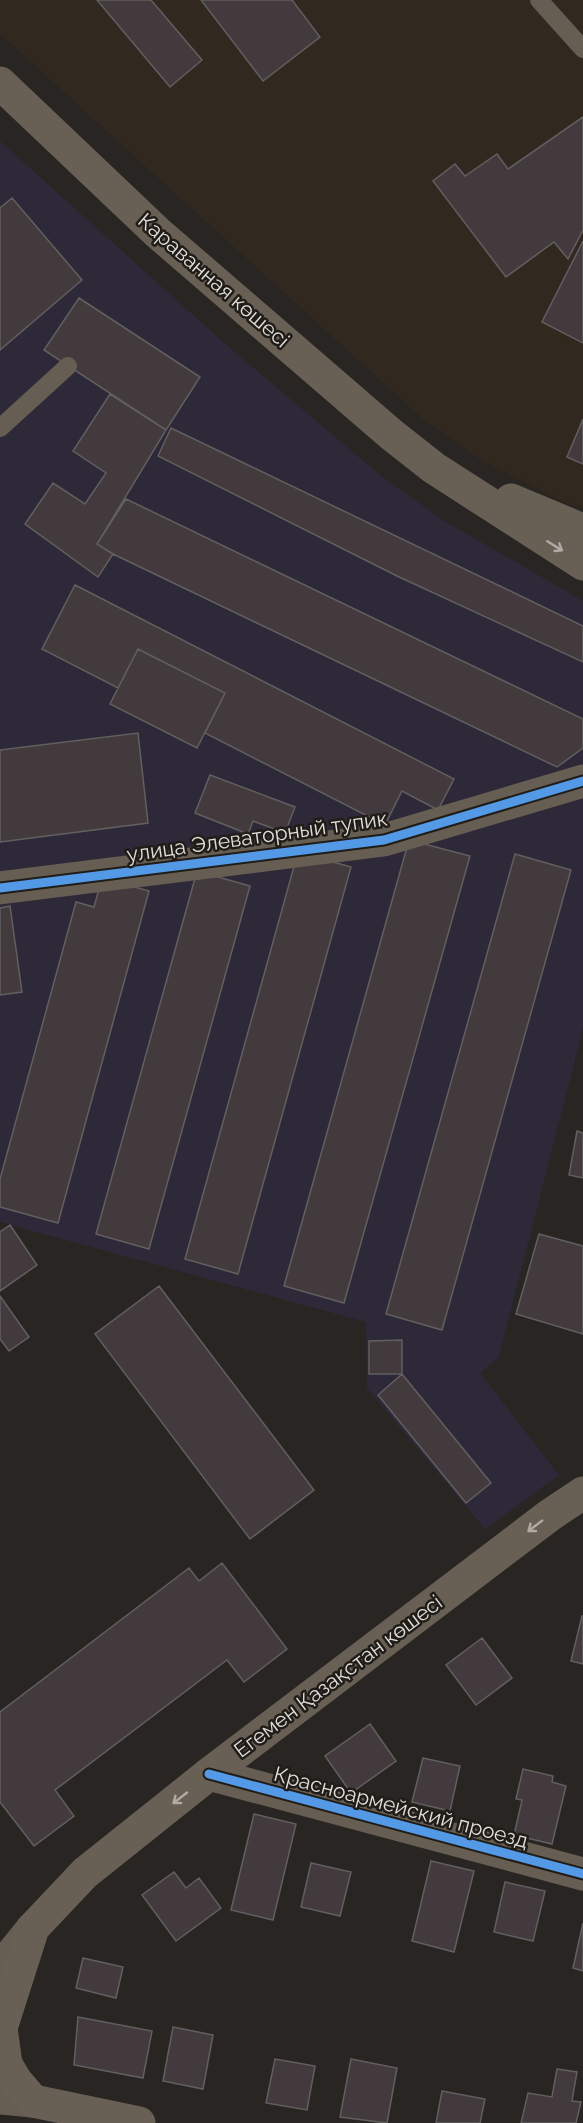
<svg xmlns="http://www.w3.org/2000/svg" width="583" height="2123" font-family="Raleway,sans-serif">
<rect width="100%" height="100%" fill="#282523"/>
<!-- built -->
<path fill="#312820" d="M0 0H583V508L566 503 481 460 425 421 0 34Z"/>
<!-- industrial -->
<path fill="#2e2938" d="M0 141 223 342 380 475 443 520 583 601V1028L499 1357 480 1373 559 1475 485 1529 367 1388 366 1322 0 1222Z"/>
<!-- building -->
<path fill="#433a3e" stroke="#625f60" stroke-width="1.5" d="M97 0H151L202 60 170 87Z
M201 0H292L320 37 263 81Z
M583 117V230L568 259 554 242 506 277 433 181 455 164 465 176 497 154 508 169Z
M12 198 82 280 0 350V208Z
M583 241V343L542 322Z
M79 298 200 377 166 430 44 350Z
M110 394 166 430 97 544 113 554 98 577 25 524 53 483 85 504 106 473 73 451Z
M583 419V464L567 457Z
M171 428 583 626V662L397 576 158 456Z
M126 499 583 719V748L557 767 113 554 97 544Z
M75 585 454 779 438 810 402 791 385 825 205 733 225 693 138 649 118 688 42 649Z
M138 649 225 693 197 748 110 704Z
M138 733 148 823 0 842V750Z
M210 775 295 807 285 833 253 821 248 834 195 813Z
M409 840 470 856 344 1303 284 1286Z
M298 852 351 867 238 1274 185 1259Z
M515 854 571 870 442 1330 386 1314Z
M197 871 250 886 149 1249 96 1234Z
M102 878 149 891 58 1223 0 1207V1179L76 902 94 907Z
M10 906 22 992 0 995V908Z
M577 1131 583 1133V1178L569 1175Z
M10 1225 37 1265 0 1291V1232Z
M539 1234 583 1246V1334L516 1314Z
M159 1286 314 1490 250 1539 95 1334Z
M0 1296 29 1337 9 1351 0 1339Z
M402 1340V1374H369V1341Z
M402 1374 491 1483 466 1503 378 1395Z
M222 1563 287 1649 244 1682 227 1660 55 1790 74 1816 34 1846 0 1802V1712L189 1568 199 1581Z
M582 1616H583V1664L571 1661Z
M482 1638 512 1678 476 1705 446 1665Z
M370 1724 396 1761 351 1793 325 1756Z
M423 1758 460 1766 450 1811 412 1802Z
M523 1769 553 1776 552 1782 566 1786 552 1844 514 1835 522 1800 516 1799Z
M254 1814 296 1824 273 1920 231 1910Z
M431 1861 474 1871 454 1952 412 1941Z
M311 1863 351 1872 340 1916 301 1907Z
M174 1872 186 1888 199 1878 221 1908 176 1941 142 1895Z
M505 1882 545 1891 533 1941 494 1932Z
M583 1923V1971L573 1968Z
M83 1958 123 1967 116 1998 76 1988Z
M78 2017 152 2031 143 2078 74 2065Z
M173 2027 213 2035 203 2089 163 2081Z
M275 2059 315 2066 307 2110 266 2103Z
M351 2059 397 2068 387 2123 340 2117Z
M557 2069 577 2072 572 2101 581 2102 576 2123H521L528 2093 552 2097Z
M442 2091 485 2099 480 2123H436Z"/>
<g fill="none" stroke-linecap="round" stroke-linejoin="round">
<!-- service -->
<path stroke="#665e53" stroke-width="18" d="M539 0 583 49
M0 428 68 366"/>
<!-- minor -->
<path stroke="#665e53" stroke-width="33" d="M0 888 384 840 583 781
M209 1774 583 1874"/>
<!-- tertiary -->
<path stroke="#665e53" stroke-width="33" d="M0 1969 32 1929
M0 2098 33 2101"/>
<!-- secondary -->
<path stroke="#696055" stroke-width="33" d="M0 83 158 233 392 435 434 468 583 564
M511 500 583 530
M139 2123 33 2101 16 2081 6 2064 1 2028 33 1928 85 1873 209 1774 550 1515 583 1493"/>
<defs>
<path id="cycleway" d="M0 888 384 840 583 781
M209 1774 583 1874"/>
</defs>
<!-- cycleway casing -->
<use href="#cycleway" stroke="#201c17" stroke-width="13"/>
<!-- cycleway -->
<use href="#cycleway" stroke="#5399e6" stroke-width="9"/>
</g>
<!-- one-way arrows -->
<defs><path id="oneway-shaft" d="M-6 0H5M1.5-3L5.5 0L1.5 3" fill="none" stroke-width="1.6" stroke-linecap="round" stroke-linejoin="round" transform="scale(1.5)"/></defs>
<g stroke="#b1aba5">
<use href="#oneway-shaft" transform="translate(555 546) rotate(32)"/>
<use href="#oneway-shaft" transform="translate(535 1526) rotate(143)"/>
<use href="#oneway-shaft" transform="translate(180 1798) rotate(142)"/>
</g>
<g text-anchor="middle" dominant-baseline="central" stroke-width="5" stroke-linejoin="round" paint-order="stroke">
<!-- street labels -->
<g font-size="21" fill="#e1dddb" stroke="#201c17">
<text transform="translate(214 280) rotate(41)">Караванная көшесі</text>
<text transform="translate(257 836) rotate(-8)">улица Элеваторный тупик</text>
<text transform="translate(338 1676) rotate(-37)">Егемен Қазақстан көшесі</text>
<text transform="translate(401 1807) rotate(15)">Красноармейский проезд</text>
</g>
</g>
</svg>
